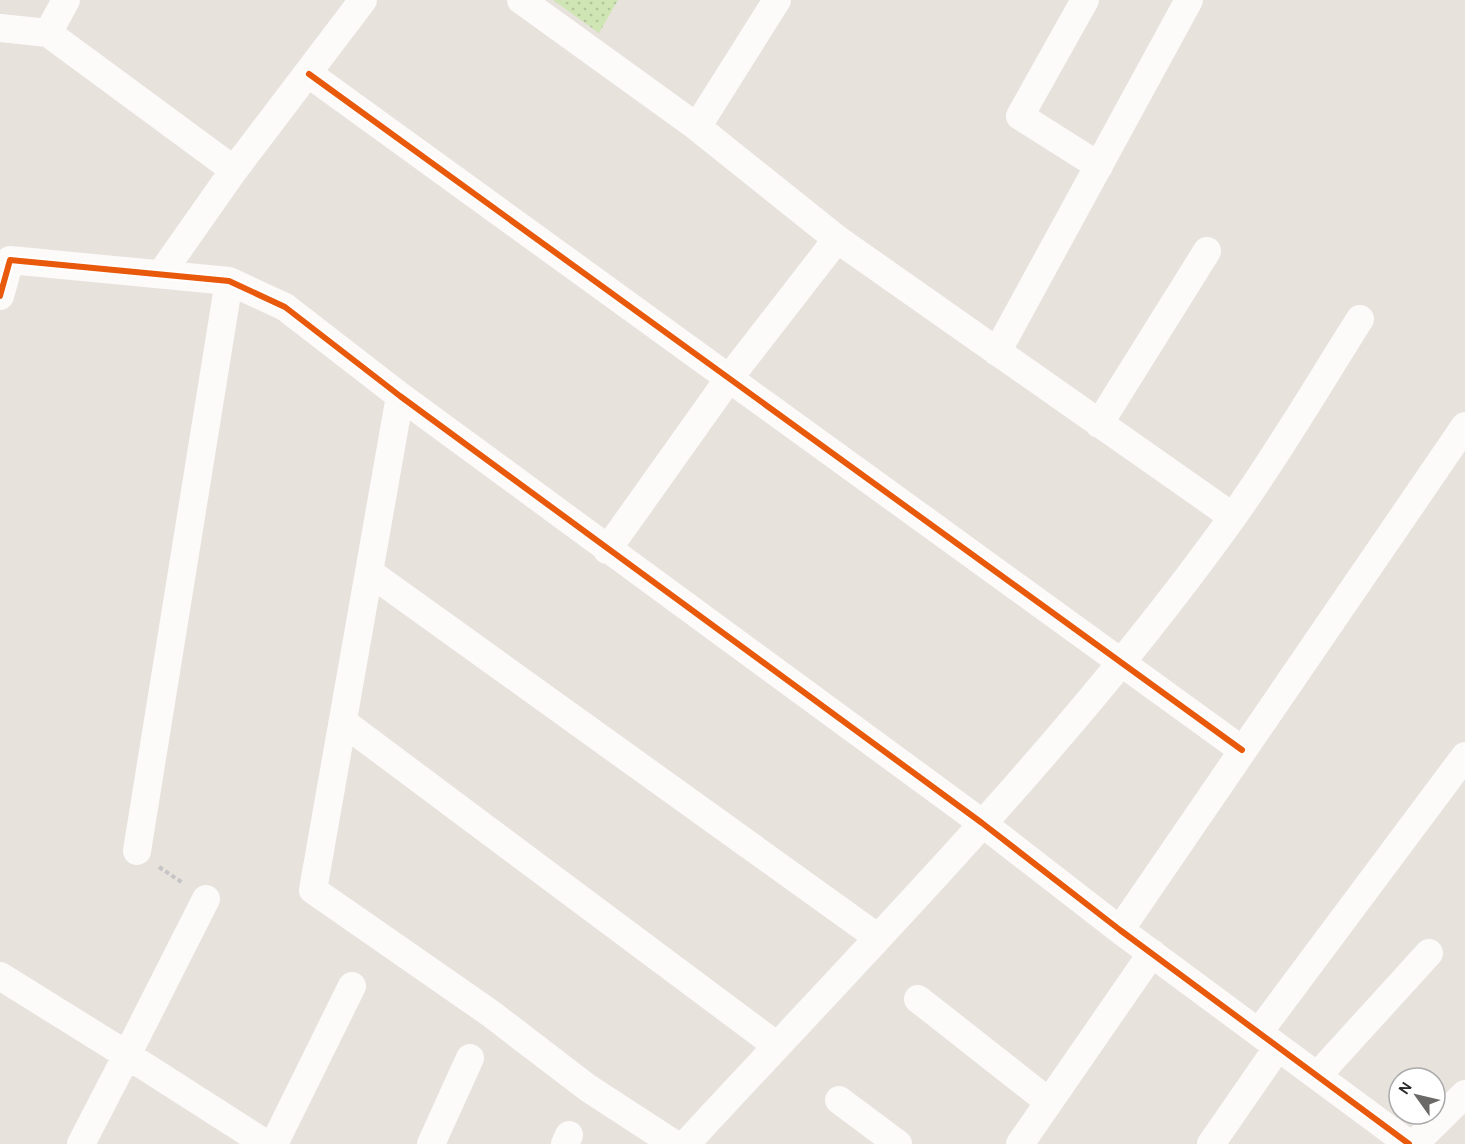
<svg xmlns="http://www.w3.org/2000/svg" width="1465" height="1144" font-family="Karla,sans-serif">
<defs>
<pattern id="grass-dots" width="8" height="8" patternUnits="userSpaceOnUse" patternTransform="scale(1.5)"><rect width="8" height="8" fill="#cfe5b3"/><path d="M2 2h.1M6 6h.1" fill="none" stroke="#b2c49a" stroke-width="1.8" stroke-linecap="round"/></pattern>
</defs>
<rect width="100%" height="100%" fill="#e8e2dd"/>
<!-- grass -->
<path fill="url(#grass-dots)" d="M553 0H618L599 33Z"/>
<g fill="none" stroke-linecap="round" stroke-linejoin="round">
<!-- path -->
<path stroke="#c6c5c5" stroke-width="4" stroke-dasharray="4.5 3" stroke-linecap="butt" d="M159 867 183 883"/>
<!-- minor -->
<path stroke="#fcfbfa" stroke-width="28" d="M521 0 697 127 837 239 1233 517
M1085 0 1020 116 1099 166
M0 28 48 33 234 170
M48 33 66 0
M309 74 1242 750
M697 127 777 0
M161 274 234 170 363 0
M0 296 10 260 229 281 285 307 400 396 982 823 1120 930 1409 1144
M997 352 1189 0
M400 396 313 890 490 1013 588 1088 674 1144
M1099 424 1207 251
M607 550 730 377 837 239
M369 572 877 937
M343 722 777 1046
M137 851 229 281
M206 899 127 1055 266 1144
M1120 930 1465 426
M0 976 127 1055 81 1144
M918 999 1049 1102
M1259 1032 1465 756
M1317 1076 1429 953
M839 1100 898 1144
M274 1144 352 986
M431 1144 470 1058
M565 1144 569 1135
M686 1144C873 941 1071 743 1232 518 1278 454 1318 385 1360 319
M1020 1144 1152 953
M1211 1144 1278 1047
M1414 1144 1465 1094"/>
<defs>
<path id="cycleway" d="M309 74 1242 750
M0 296 10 260 229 281 285 307 400 396 982 823 1120 930 1409 1144"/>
</defs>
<!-- cycleway casing -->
<use href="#cycleway" stroke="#fff" stroke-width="10"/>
<!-- cycleway -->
<use href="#cycleway" stroke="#e8590c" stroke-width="6"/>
</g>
<!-- north arrow -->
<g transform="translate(1417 1096) rotate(304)"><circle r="28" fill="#ffffff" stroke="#a9a9a9" stroke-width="1.5"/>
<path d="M0-4.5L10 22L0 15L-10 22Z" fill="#6b6967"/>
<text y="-9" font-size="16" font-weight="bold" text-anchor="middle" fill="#282828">N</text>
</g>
</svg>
